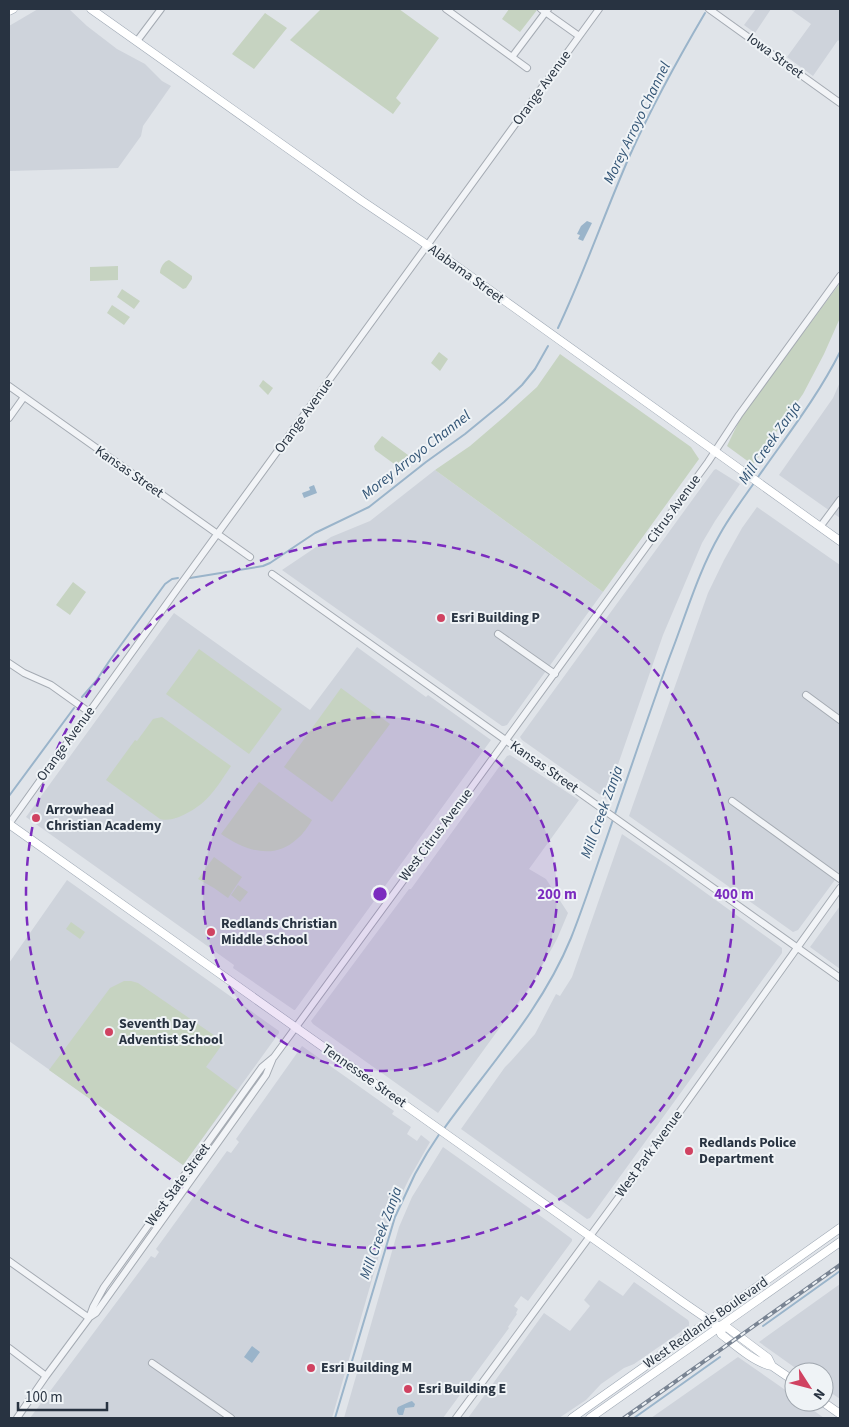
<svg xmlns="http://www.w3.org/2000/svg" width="849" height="1427" font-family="'Source Sans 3',sans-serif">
<rect width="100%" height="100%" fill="#e0e4e9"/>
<!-- built -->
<path fill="#ced3db" d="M38 9H69L87 26 117 49 145 64 162 81 171 86 143 126 141 136 118 168 9 171V26Z
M756 9H771L755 33 744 25Z
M790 9H840V42L838 40 813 76 787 57 811 24Z
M840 382V518L779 475 833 398Z
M716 469 740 484 715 521 702 543 663 635 606 799 522 740 520 737 714 470Z
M435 470 603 592 507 725 504 726H502L282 570 331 537 370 521Z
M757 507 840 565V873L798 930 793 932 629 816 708 593 724 560 742 528Z
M174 613 310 710 357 647 426 697 428 695 491 740 295 1010H294L233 968 234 965 26 817Z
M510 755 579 800 529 869 546 879 568 913 557 939 535 979 438 1113 313 1024 311 1021 409 889H411L507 756Z
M622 834 670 867 782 948V953L590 1218 587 1219 461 1129 505 1067 511 1061 535 1034 556 994 560 996 572 977Z
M67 880 279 1031V1033L183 1165 9 1041V963Z
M840 906V969L810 947Z
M302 1046 394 1111 392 1114 411 1127 407 1134 417 1141 421 1135 430 1142 409 1179 394 1210 384 1238 332 1418H30L151 1256 155 1258 159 1252 156 1249 227 1151 231 1153 239 1142 236 1139Z
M443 1147 553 1225 572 1239V1241L528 1301 521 1296 514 1306 518 1309 516 1313 517 1314 508 1327 509 1328 443 1418H344L399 1227 412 1197Z
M599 1280 623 1296 634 1282 688 1320 689 1322V1326L634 1364 624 1368 601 1384 586 1400 559 1418H468L544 1313 570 1331 590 1306 584 1300Z
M840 1284V1399L824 1388V1372H801L759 1342Z
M738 1357 794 1396V1402H802L824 1418H651Z"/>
<!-- green -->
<path fill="#c6d3c1" d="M321 9H399L439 38 396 98 401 103 393 114 290 40Z
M509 9H535L537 10 520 32 502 19Z
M265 13 287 28 254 69 232 54Z
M169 260 192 276V279L186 288 183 289 160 273C160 268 164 261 169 260Z
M118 266V280L90 281V267Z
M840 283V318L824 354 803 394 753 465 727 446 741 417Z
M122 289 140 301 134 309 117 297Z
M112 305 130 317 124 325 107 313Z
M439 352 448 359 440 371 431 363Z
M560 354 691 447 699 459 603 592 435 470 470 446 505 416 537 387Z
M263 380 273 388 268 395 259 386Z
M382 436 408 455 401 465 397 466 375 450 374 446Z
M73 582 86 592 70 615 56 605Z
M199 649 282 709 249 754 166 694Z
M341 688 390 724 332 802 284 767Z
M162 717 231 766C215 790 207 805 179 817 173 819 167 821 160 819L106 780 135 740 137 741 153 719Z
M259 782 312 820C308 827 303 834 297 839 273 861 244 850 221 834Z
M214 857 242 877 228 898 214 888 198 879Z
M238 885 248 892 240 902 231 895Z
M71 922 85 932 80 939 66 929Z
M124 981H131L138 983 224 1042 206 1067 237 1090 183 1165 49 1070 110 988Z"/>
<!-- water -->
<path fill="#9ab4ca" d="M587 221 592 223 583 241 578 239 580 235 577 234 581 226Z
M314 485 317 493 304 498 302 493 310 490 309 487Z
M252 1346 260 1352 252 1363 244 1357Z
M412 1401 415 1404 414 1407 405 1408 403 1415H399C397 1413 396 1410 398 1407L409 1402Z"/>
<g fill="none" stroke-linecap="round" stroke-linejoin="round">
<!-- stream -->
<path stroke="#9ab4ca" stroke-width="2" d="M558 328C585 271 605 212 630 155 652 106 678 59 705 13
M756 480C785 438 817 398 840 352
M190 578 263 566 270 563 315 533 369 507 426 462 465 434 504 402 522 385 535 369 548 346
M82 697 96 681 110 660 165 584 172 579 178 578
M9 796 74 708
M443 1130C488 1067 541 1011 571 938 581 913 590 886 599 860 623 792 645 724 670 656 686 615 698 572 720 534 730 516 742 500 754 483
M763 1326 840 1271
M335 1418 395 1217 415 1174 427 1153 440 1133
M634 1418 720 1357"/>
<defs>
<path id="minor" d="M446 9 527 68
M541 9 579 36
M709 9 840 103
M137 41 161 9
M512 57 548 9
M9 386 250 557
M9 418 24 397
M820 527 840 500
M272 574 840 978
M498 634 555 674
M9 663 24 673 51 685 89 712
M806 695 840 720
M732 801 840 879
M9 824 178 588 599 9
M9 1261 89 1318
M90 1317 96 1313 266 1075 273 1058
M9 1348 46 1376
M152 1363 231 1418
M17 1418 46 1376 89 1318 93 1307 104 1287 262 1067 274 1057 466 795 708 462 739 415 840 276
M456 1418 621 1194 840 888"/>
<path id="major" d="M91 9 362 201 420 240 840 541
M9 11 13 9
M9 824 684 1303 719 1327 728 1328 768 1358 772 1366 794 1381
M719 1327 721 1334C735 1345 755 1363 772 1366
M823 1402 840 1414
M572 1418 840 1228
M590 1418 840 1242"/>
</defs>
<!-- minor casing -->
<use href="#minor" stroke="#a5abb3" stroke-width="8"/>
<!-- major casing -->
<use href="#major" stroke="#9fa9b5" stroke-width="9"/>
<!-- minor -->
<use href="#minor" stroke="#f2f4f7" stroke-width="6"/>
<!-- major -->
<use href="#major" stroke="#fff" stroke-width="8"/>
<defs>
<path id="rail" d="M624 1418 840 1265"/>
</defs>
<!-- rail casing -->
<use href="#rail" stroke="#798493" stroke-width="4"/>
<!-- rail -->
<use href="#rail" stroke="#eff3f6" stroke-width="2" stroke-dasharray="5.5" stroke-linecap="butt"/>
</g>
<!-- distance rings -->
<circle cx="380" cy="894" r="177" fill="#7b2cbf" fill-opacity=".12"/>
<g fill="none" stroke="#7b2cbf" stroke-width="2.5" stroke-dasharray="9 6">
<circle cx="380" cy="894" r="177"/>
<circle cx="380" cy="894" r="354"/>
</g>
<!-- markers -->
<g fill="#d04261" stroke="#eff3f6" stroke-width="2">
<circle cx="441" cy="618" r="5"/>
<circle cx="36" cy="818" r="5"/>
<circle cx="211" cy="932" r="5"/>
<circle cx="109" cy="1032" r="5"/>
<circle cx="689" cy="1151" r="5"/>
<circle cx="311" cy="1368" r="5"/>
<circle cx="408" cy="1389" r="5"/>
</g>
<g text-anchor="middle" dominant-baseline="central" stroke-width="4" stroke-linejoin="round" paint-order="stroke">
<!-- street labels -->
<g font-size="14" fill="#283341" stroke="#eff3f6">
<text transform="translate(775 56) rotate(36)">Iowa Street</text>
<text transform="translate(542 88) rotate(-54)">Orange Avenue</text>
<text transform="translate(466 274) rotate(36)">Alabama Street</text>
<text transform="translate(304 416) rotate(-54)">Orange Avenue</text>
<text transform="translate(129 472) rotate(35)">Kansas Street</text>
<text transform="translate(674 509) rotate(-54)">Citrus Avenue</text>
<text transform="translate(66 744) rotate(-54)">Orange Avenue</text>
<text transform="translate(544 767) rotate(35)">Kansas Street</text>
<text transform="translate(436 835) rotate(-53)">West Citrus Avenue</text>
<text transform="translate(364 1076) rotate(35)">Tennessee Street</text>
<text transform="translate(649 1154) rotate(-54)">West Park Avenue</text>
<text transform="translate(178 1185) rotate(-54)">West State Street</text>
<text transform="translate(706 1323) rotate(-35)">West Redlands Boulevard</text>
</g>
<!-- poi labels -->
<g font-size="14" font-weight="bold" fill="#283341" stroke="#eff3f6" text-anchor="start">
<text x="451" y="618">Esri Building P</text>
<text x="46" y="810">Arrowhead<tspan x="46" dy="16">Christian Academy</tspan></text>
<text x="221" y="924">Redlands Christian<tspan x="221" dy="16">Middle School</tspan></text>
<text x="119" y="1024">Seventh Day<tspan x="119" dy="16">Adventist School</tspan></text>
<text x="699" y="1143">Redlands Police<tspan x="699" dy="16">Department</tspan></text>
<text x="321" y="1368">Esri Building M</text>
<text x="418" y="1389">Esri Building E</text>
</g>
<!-- water labels -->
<g font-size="15" font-style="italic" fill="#325475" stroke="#eff3f6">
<text transform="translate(637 123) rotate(-64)">Morey Arroyo Channel</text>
<text transform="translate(770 443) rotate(-55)">Mill Creek Zanja</text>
<text transform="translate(416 455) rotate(-38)">Morey Arroyo Channel</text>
<text transform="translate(602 812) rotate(-70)">Mill Creek Zanja</text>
<text transform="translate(381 1233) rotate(-70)">Mill Creek Zanja</text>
</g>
</g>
<circle cx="380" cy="894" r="8" fill="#7b2cbf" stroke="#eff3f6" stroke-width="2.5"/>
<g font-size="15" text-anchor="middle" font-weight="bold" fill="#7b2cbf" stroke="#eff3f6" stroke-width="4" stroke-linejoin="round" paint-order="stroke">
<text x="557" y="899">200 m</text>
<text x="734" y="899">400 m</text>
</g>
<!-- border -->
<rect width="849" height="1427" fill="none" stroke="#283341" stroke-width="20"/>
<!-- north arrow -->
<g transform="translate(809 1387) rotate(126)"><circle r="24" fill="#eff3f6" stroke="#9fa6ae"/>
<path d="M0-4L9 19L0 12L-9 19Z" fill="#d04261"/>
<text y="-8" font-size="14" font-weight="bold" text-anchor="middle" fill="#283341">N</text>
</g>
<!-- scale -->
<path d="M18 1402v8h89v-8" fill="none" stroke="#283341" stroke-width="2.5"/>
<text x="25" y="1402" font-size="15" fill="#283341" stroke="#eff3f6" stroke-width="4" paint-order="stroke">100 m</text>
</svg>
